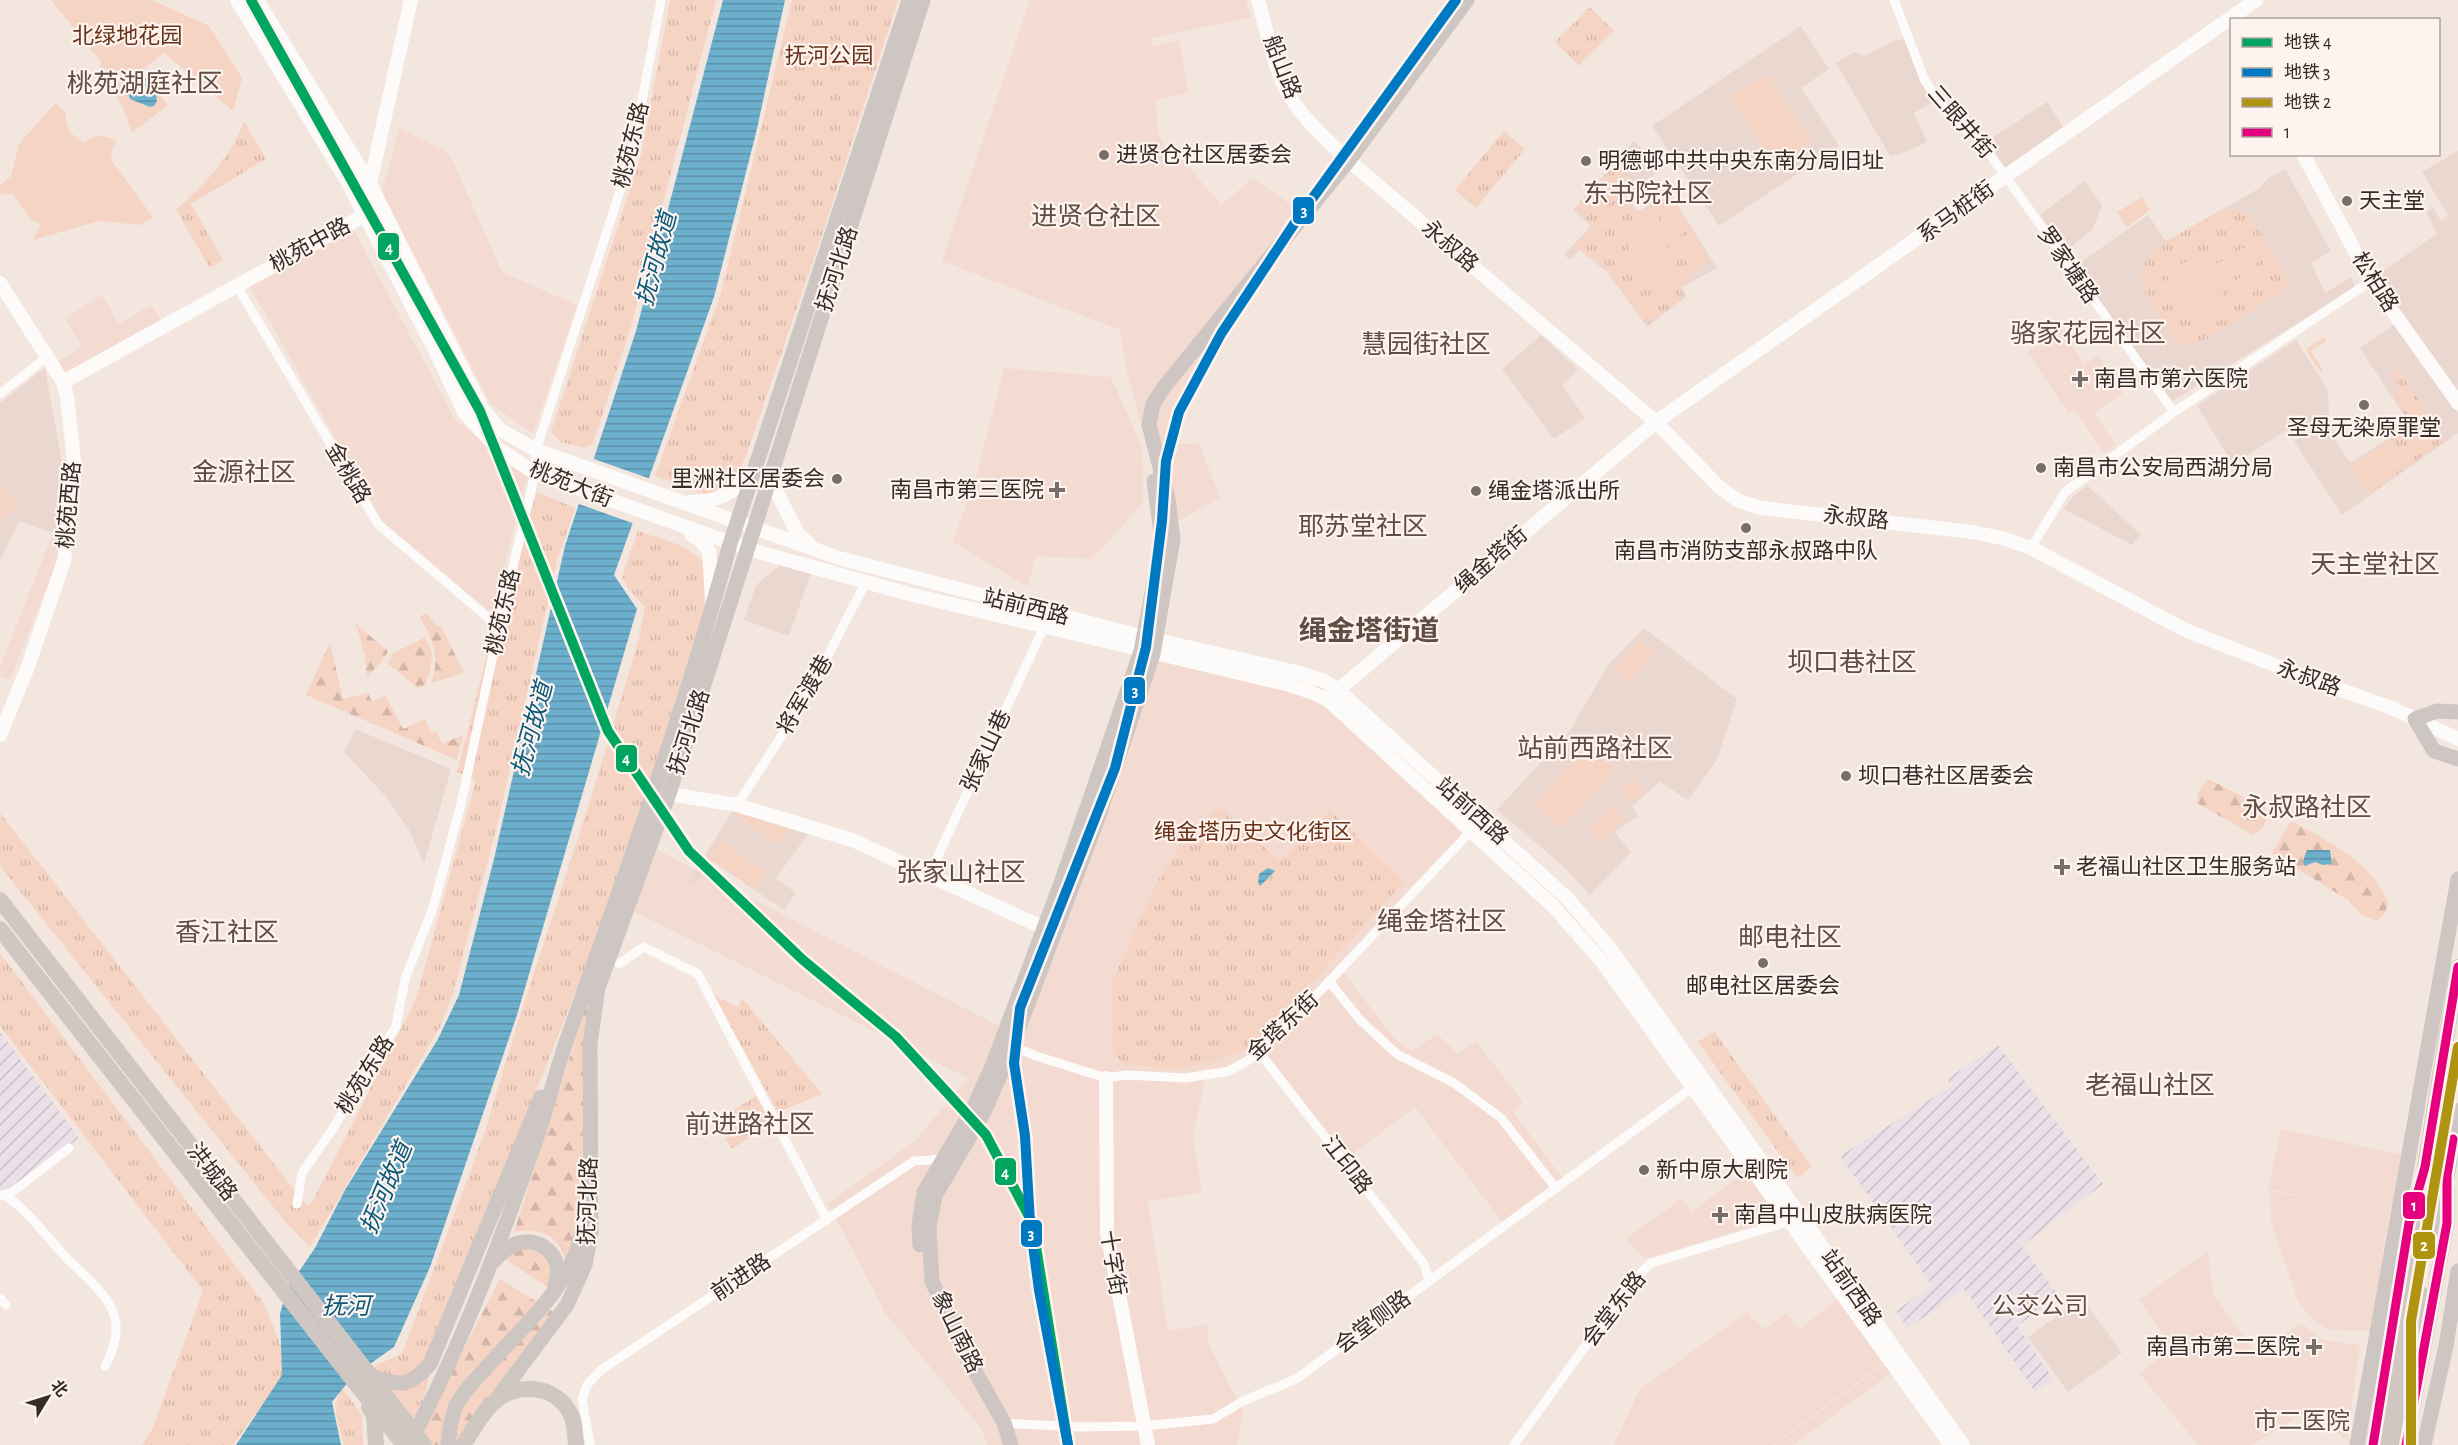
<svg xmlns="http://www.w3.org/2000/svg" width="2458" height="1445" font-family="'Alegreya Sans','Noto Sans SC',sans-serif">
<defs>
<pattern id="industrial-furrows" width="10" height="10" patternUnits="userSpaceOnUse" patternTransform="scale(1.5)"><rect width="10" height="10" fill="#ebdfe8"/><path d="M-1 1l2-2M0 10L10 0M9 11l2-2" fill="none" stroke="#cac0c7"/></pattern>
<pattern id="forest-firs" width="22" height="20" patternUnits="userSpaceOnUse" patternTransform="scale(1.5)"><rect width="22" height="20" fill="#f6d4c4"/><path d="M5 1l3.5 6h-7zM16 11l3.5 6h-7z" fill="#d4b6a8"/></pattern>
<pattern id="park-tufts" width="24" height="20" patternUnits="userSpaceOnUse" patternTransform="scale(1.5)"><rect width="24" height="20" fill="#f6d4c4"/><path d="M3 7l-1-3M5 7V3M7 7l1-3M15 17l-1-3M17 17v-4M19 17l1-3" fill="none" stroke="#d4b6a8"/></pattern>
<pattern id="water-rules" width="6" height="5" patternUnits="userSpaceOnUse" patternTransform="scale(1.5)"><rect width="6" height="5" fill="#6db0ce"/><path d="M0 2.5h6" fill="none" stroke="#5a8fa7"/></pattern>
</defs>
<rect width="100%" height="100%" fill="#f3e6df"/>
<!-- built -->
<path fill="#f3dbd1" d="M1030 0H1246L1251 17 1152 38V47L1179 40 1189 93 1156 100 1158 133 1169 152 1175 151 1221 205 1253 178 1311 219 1208 349 1187 389 1175 445 1199 443 1220 498 1170 525 1127 372 1120 330 942 261Z
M399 128 449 153 502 272 577 305 533 434 490 403 382 192Z
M352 227 455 419 527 477 492 613 384 524 249 285Z
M102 295 119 324 151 305 161 322 63 381 53 365 82 347 65 318Z
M2061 329 2084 364 2098 355 2123 393 2094 413 2116 445 2104 453 2074 409 2068 412 2027 352Z
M1004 368 1111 377 1142 447 1143 503 1092 559 1035 556 1028 587 953 542 976 477Z
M51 538 64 543 10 680 0 676V667Z
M1150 644 1338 682 1489 819 1342 970 1394 1038 1412 1051 1437 1034 1458 1054 1476 1041 1523 1102 1513 1112 1563 1179 1503 1223 1415 1107 1341 1163 1258 1057 1205 1079 1193 1137 1202 1192 1148 1202 1168 1331 1207 1324 1209 1345 1237 1400 1244 1409 1237 1445H987L982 1429 886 1314 828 1203 915 1141 968 1078 633 911 657 850 1009 1031Z
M2281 1129 2403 1155 2391 1215H2389L2371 1331 2330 1330 2313 1320 2298 1301 2271 1222 2270 1191 2350 1207 2268 1189Z
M1749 1169 1783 1217 1646 1259 1625 1239 1681 1199 1692 1212Z
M2208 1251 2213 1293 2256 1354 2301 1323 2324 1340 2360 1345 2347 1439 2301 1415 2252 1445H2198L2139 1373 2173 1348 2139 1300Z
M1840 1298 1886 1361 1773 1445H1614L1639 1390 1747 1312 1764 1329 1786 1313 1799 1329Z
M1887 1362 1894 1371 1793 1445H1775Z"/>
<!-- industrial -->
<path fill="url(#industrial-furrows)" d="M0 1032 79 1138 0 1197Z
M1998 1045 2103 1184 2022 1246 2059 1296 2017 1326 2053 1379 2035 1392 1964 1289 1908 1328 1896 1311 1932 1285 1840 1156 1952 1086 1947 1079Z"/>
<!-- education -->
<path fill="#ead7d0" d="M1801 26 1829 69 1801 88 1839 146 1719 226 1652 126Z
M1905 39 1936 100 1914 113 1927 142 1901 154 1890 156 1836 63 1854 52 1865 56 1896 40Z
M2047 102 2065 130 2005 169 1988 141Z
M1634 141 1660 169 1626 196 1636 209 1640 211 1669 191 1717 268 1682 287 1687 296 1647 327 1606 271 1579 250 1570 260 1564 255 1591 226 1573 210Z
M2458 151V394L2374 277 2437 234 2426 212 2433 208 2441 221 2448 216 2422 172Z
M2285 169 2331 251 2311 263 2325 293 2351 277 2355 287 2171 402 2074 267 2148 215 2166 241 2260 188 2267 179Z
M2084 181 2102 205 2093 229 2067 250 2040 215Z
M2398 322 2458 413V433L2342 515 2294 441 2325 424 2350 463 2410 424 2360 348Z
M1541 335 1578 370 1562 385 1585 418 1554 439 1502 369Z
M2296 340 2328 390 2329 418 2317 427 2300 422 2233 464 2197 406Z
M45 368 64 475 56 534 19 521 0 561V403Z
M2087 485 2141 535 2132 545 2064 509 2073 497Z
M783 563 811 572 789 636 744 620 756 585Z
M1644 628 1737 699 1717 760 1688 800 1660 782 1632 806 1638 816 1615 832 1631 852 1590 895 1562 865 1497 810 1569 732 1609 664Z
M355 729 451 769 424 864 409 830 387 798 344 752Z
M735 808 810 831 776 878 796 893 784 910 713 862 695 885 687 883Z
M2082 1298 2122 1353 2068 1392 2028 1337Z"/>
<!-- forest -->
<path fill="url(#forest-firs)" d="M427 613 436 625 442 628 464 673 431 683C441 655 432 641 420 616Z
M356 624 388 651C383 663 374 668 367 678L365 657Z
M424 638C437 648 431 672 425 685L418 688 388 664 393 653Z
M330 643 343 699 368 693 372 702 385 695 403 729 425 719 431 733 436 731 442 744 463 735 457 760 306 695Z
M2208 779 2265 808 2268 814 2263 828 2253 835 2197 803 2198 792Z
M2291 821C2327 840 2371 862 2388 901 2387 911 2384 916 2377 921L2362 915 2348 900 2272 853Z
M590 994 583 1188 576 1241 567 1265C560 1237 543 1226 514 1232Z
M534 1247 552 1262 549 1288 506 1260 514 1249Z
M500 1279 557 1314 460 1445H414Z"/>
<!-- park -->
<path fill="url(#park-tufts)" d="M670 0H716L631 327 593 443 585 448 561 442 551 432 641 155Z
M792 0H898L822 235 746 456 735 478 711 496 655 476 721 293Z
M1590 7 1614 31 1579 66 1555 42Z
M244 121 266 159 191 204 223 260 210 268 176 210C203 186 232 156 244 121Z
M1504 131 1525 149 1476 208 1455 190Z
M1620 160 1630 169 1615 183 1635 212 1640 213 1670 194 1710 260 1691 274 1687 282 1679 288 1685 296 1648 324 1604 267 1575 246 1593 226 1575 209Z
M2233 209 2250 215 2284 273C2288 280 2288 285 2282 292L2201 342 2185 345 2177 342C2168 328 2142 293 2141 278 2137 248 2204 222 2227 210Z
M2399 370 2445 440 2368 495 2349 467 2412 426 2392 394 2401 388 2392 374Z
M537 492 575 508 557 561 498 822 453 994 439 1029 310 1247 287 1224 0 866V813L307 1206 313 1201 416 999 476 780 457 772 498 612Z
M638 531 680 545 704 561 705 601 697 642 616 892 443 1322 422 1406 406 1432 359 1372 402 1354 482 1140 519 1019 590 801 639 639 645 607 628 588 622 577Z
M1220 808 1280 861 1330 810 1404 882 1276 1021 1247 1049 1214 1061 1169 1070 1123 1063 1113 1053 1111 984 1155 886 1181 842Z
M0 953 265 1305 289 1367 233 1445H142L152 1430 203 1291 0 1026Z
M713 995 738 1007 742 998 822 1094 778 1112Z
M1714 1031 1812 1167 1797 1178 1698 1042Z
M756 1096 772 1124 732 1149 719 1128 729 1113Z
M343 1389 362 1415 363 1445H344C340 1426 329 1406 343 1389Z"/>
<!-- garden -->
<path fill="#f6d4c4" d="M51 0H152L209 26 242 78 233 111 164 53 141 71 168 105 132 133C125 111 118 92 98 79L101 62Z
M1767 74 1812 141 1774 166 1730 97Z
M56 102 66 114C64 129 72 134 83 143 97 134 102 134 117 141L112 149 111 160 153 217 140 225 99 221 33 240 41 224 30 219 12 193 0 195V185L11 176 19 144Z
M1669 195 1690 229 1674 239 1652 205Z
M2142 197 2150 210 2127 227 2117 212Z
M1639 227 1654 229 1658 233 1677 261 1676 276 1667 284C1646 289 1637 266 1628 252L1630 235Z
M2239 230 2246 241 2172 284 2166 274Z
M1692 232 1705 253 1697 258 1684 237Z
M2249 245 2259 262 2225 282 2215 265Z
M2260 266 2270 282 2236 302 2226 286Z
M2208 269 2218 286 2184 306 2174 289Z
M2220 288 2230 305 2196 325 2186 308Z
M2324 337 2326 341 2311 351 2323 370 2320 372 2306 349Z
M2389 443 2400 460 2362 485 2350 468Z
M0 482 18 505 1 519 0 517Z
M1640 640 1655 654 1629 682 1614 669Z
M1589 744 1616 768 1562 829 1534 805Z
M1634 778 1645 790 1631 803 1620 790Z
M1613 806 1625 819 1600 841 1588 829Z
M737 810 791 827 778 845 734 814Z
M721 841 767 872 756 889 709 858Z"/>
<!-- water -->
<path fill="url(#water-rules)" d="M723 0H785L756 133 714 297 614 575 637 609 517 1015 430 1267 394 1347 353 1376 332 1402 341 1445H236L282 1375 280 1314 287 1289 315 1248 345 1190 438 1039 459 995 494 859 565 546 636 331Z
M131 72 146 79 151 92 156 93 157 101 154 106 150 107 130 99 123 81 126 75Z
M2307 850H2330L2332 864 2323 865 2315 862 2305 866 2303 861Z
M1268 868 1275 871 1260 886 1258 883 1259 874Z"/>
<!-- pier -->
<path fill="#f3e6df" d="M591 458 651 479 635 524 576 503Z"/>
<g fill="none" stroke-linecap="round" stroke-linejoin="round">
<!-- street -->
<path stroke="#fdfbfa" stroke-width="9" d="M1894 0 1925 81 1956 124 1976 135 2174 412
M237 286 378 524 499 627
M0 394 47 357
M2031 548 2065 492 2174 412 2371 281
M737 805 803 703 866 582
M929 875 1044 627
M619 964 644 947 698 974 827 1220
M1329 981 1360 1020 1397 1054 1454 1083 1501 1118 1555 1187
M1010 1045 1036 1056 1106 1078 1126 1075 1186 1078 1229 1071 1254 1057 1305 1007 1471 831
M1259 1052 1424 1264 1429 1280
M2 1195 11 1193 69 1148
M6 1196C28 1211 43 1232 60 1251 94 1288 137 1309 105 1366
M297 1204 302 1173 332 1130 396 1026 405 979 433 908 461 804 499 627 535 473 536 450 632 154 661 0
M0 1298 6 1305
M1004 1423 1079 1427 1144 1426 1213 1419 1243 1401 1296 1379 1693 1087
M590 1445 582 1399 587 1385 601 1370 914 1161 945 1159
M1514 1445 1630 1284 1651 1263 1791 1221"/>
<!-- secondary -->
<path stroke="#fdfbfa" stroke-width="14" d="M237 0 346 179 436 352 464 412 497 448 535 473 748 549 909 594 1290 685 1311 692 1328 700 1554 907 1603 963 1951 1445
M257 0 370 184 482 408 499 429 536 450 839 558 1144 637 1300 673 1324 681 1338 690 1568 899 1612 951 1963 1445
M1258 0C1267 30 1274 72 1291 98 1304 120 1324 136 1341 154L1656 422 1719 487 1739 501 1761 508 1972 532 2002 538 2031 548 2185 630 2313 680 2392 708 2458 739
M2303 154 2371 281 2458 403
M369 188 411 0
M0 283 63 382 67 397 75 468 64 561 27 669 0 735
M63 382 365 215 366 207
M770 479 798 534 810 545
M689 502C717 502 734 494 752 472
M691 534 702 542 709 551 712 600
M1331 696 1656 422 2256 0
M669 794 737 805 852 840 1044 928
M1106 1078 1107 1233 1148 1445"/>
<!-- primary -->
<path stroke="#cec6c3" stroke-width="15" d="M2458 712 2437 711 2415 719 2434 751 2458 759
M920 1245 919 1225 924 1192 974 1107 993 1064 1061 883 1141 651 1162 540 1154 481
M492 1263C499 1255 508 1246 518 1243 544 1236 565 1260 555 1285
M371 1376C399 1386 409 1388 430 1364L541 1097
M495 1401 567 1305 585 1265 591 1232 590 1044 598 988 669 794 923 0
M410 1442C462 1345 501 1240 537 1137 549 1102 557 1066 570 1031 627 870 685 709 730 544L909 0
M448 1445C449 1433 450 1420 455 1409 461 1394 475 1380 486 1368 519 1330 572 1286 581 1234
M1011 1445 1004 1423 967 1357 932 1281 929 1227 935 1196 984 1112 1006 1062 1098 818 1153 654 1173 539 1168 499 1149 425 1153 404 1164 387 1349 160 1467 0
M2357 1445 2458 879
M2373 1445 2409 1223 2420 1185
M2406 1445 2447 1223V1188
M2424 1445 2446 1346 2458 1271"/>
<!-- highway -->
<path stroke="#d0c7c2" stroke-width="16" d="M0 900 424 1445
M0 929 404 1445
M2429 1245 2447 1175 2458 1111
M369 1407 374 1416 376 1445
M463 1445C472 1432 481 1414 493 1403 516 1382 555 1384 570 1413 575 1421 575 1435 576 1445
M2384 1445 2421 1224 2425 1167 2458 967
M2396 1445 2409 1381 2421 1294"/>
<defs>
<path id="bus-1" d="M2373 1445 2409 1223 2425 1167 2458 967
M2406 1445 2447 1223V1175L2453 1139"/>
</defs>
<!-- bus-1 casing -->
<use href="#bus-1" stroke="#fdf3ef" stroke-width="14"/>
<!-- bus-1 -->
<use href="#bus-1" stroke="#e5007d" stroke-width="9"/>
<defs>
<path id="metro-1" d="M251 0 480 411 608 731 689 851 803 960 896 1037 986 1135 1032 1222 1068 1445"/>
<path id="metro-2" d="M1068 1445 1039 1290 1030 1223 1025 1136 1014 1063 1020 1008 1115 768 1146 647 1162 521 1166 461 1179 412 1221 334 1296 221 1456 0"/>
<path id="metro-3" d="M2411 1445V1321L2458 1047"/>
</defs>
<!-- metro-1 casing -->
<use href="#metro-1" stroke="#fdf3ef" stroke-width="15"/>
<!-- metro-2 casing -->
<use href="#metro-2" stroke="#fdf3ef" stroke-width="15"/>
<!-- metro-3 casing -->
<use href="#metro-3" stroke="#fdf3ef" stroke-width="15"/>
<!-- metro-1 -->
<use href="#metro-1" stroke="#00a560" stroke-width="10"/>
<!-- metro-2 -->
<use href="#metro-2" stroke="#0079c3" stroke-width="10"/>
<!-- metro-3 -->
<use href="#metro-3" stroke="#ae9411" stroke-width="10"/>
</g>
<!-- markers -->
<g fill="#786d68" stroke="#fdf3ef" stroke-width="2">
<circle cx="1104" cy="155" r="6"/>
<circle cx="1586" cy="161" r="6"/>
<circle cx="2347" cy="201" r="6"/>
<path d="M2077 370h6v6h6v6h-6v6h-6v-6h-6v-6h6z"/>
<circle cx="2364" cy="405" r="6"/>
<circle cx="2041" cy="468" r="6"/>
<circle cx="837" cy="479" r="6"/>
<path d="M1054 481h6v6h6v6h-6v6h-6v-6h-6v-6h6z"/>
<circle cx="1476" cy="491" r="6"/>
<circle cx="1746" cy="528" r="6"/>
<circle cx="1846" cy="776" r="6"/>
<path d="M2059 858h6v6h6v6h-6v6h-6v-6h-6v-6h6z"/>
<circle cx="1763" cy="963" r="6"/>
<circle cx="1644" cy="1170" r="6"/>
<path d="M1717 1206h6v6h6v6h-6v6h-6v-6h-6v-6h6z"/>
<path d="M2311 1338h6v6h6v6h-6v6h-6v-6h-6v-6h6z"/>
</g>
<g text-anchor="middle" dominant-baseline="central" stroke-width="4.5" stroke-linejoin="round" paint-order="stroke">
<!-- park labels -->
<g font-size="22" fill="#673217" stroke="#fdf3ef">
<text x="127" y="36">北绿地花园</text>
<text x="829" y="56">抚河公园</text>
<text x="1253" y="832">绳金塔历史文化街区</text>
</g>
<!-- street labels -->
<g font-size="22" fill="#352c28" stroke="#fdf3ef">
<text transform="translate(1282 67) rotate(69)">船山路</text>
<text transform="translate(1961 122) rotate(49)">三眼井街</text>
<text transform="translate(631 145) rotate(-76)">桃苑东路</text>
<text transform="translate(1956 212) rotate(-36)">系马桩街</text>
<text transform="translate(310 245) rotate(-29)">桃苑中路</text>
<text transform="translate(1450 246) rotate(41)">永叔路</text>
<text transform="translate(2068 265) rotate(55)">罗家塘路</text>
<text transform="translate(837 269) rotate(-72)">抚河北路</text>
<text transform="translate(2375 282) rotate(58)">松柏路</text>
<text transform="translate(348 473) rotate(59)">金桃路</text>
<text transform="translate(571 484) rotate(22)">桃苑大街</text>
<text transform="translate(69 505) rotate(-85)">桃苑西路</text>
<text transform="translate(1856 518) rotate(6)">永叔路</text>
<text transform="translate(1491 560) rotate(-41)">绳金塔街</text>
<text transform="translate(1026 607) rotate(14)">站前西路</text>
<text transform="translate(503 612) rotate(-77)">桃苑东路</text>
<text transform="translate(2309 678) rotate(20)">永叔路</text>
<text transform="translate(805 695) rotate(-60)">将军渡巷</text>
<text transform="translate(689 732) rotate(-72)">抚河北路</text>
<text transform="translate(986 751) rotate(-65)">张家山巷</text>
<text transform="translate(1472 811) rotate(42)">站前西路</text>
<text transform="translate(1283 1026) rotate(-43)">金塔东街</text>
<text transform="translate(365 1075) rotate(-58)">桃苑东路</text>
<text transform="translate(1347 1165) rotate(52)">江印路</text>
<text transform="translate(212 1172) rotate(52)">洪城路</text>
<text transform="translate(588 1201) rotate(-88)">抚河北路</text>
<text transform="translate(1113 1263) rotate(81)">十字街</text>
<text transform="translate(741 1277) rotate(-34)">前进路</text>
<text transform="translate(1851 1288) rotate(55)">站前西路</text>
<text transform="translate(1614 1309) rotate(-52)">会堂东路</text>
<text transform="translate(1373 1322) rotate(-37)">会堂侧路</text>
<text transform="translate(957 1332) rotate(64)">象山南路</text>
</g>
<!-- poi labels -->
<g font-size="22" fill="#352c28" stroke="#fdf3ef" text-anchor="start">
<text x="1116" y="155">进贤仓社区居委会</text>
<text x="1598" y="161">明德邨中共中央东南分局旧址</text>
<text x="2359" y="201">天主堂</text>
<text x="2094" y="379">南昌市第六医院</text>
<text x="2364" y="428" text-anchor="middle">圣母无染原罪堂</text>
<text x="2053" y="468">南昌市公安局西湖分局</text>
<text x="825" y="479" text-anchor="end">里洲社区居委会</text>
<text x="1044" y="490" text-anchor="end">南昌市第三医院</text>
<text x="1488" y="491">绳金塔派出所</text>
<text x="1746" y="551" text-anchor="middle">南昌市消防支部永叔路中队</text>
<text x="1858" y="776">坝口巷社区居委会</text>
<text x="2076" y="867">老福山社区卫生服务站</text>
<text x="1763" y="986" text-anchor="middle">邮电社区居委会</text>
<text x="1656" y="1170">新中原大剧院</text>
<text x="1734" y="1215">南昌中山皮肤病医院</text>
<text x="2300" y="1347" text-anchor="end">南昌市第二医院</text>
</g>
<!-- water labels -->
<g font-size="24" font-style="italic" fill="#0b5a79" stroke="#fdf3ef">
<text transform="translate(657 259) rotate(-75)">抚河故道</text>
<text transform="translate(533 729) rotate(-75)">抚河故道</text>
<text transform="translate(387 1188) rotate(-67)">抚河故道</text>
<text x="346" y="1307">抚河</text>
</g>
<!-- neighbourhood labels -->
<g font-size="24" fill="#614d43" stroke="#fdf3ef">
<text x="2040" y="1307">公交公司</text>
<text x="2302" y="1422">市二医院</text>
</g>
<!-- quarter labels -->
<g font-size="26" fill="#614d43" stroke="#fdf3ef">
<text x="145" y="84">桃苑湖庭社区</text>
<text x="1648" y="194">东书院社区</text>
<text x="1096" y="217">进贤仓社区</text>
<text x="2088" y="334">骆家花园社区</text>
<text x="1426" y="345">慧园街社区</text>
<text x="244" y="473">金源社区</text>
<text x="1363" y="527">耶苏堂社区</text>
<text x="2375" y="565">天主堂社区</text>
<text x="1852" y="663">坝口巷社区</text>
<text x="1595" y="749">站前西路社区</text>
<text x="2307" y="808">永叔路社区</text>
<text x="961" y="873">张家山社区</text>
<text x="1442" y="922">绳金塔社区</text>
<text x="227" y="933">香江社区</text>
<text x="1790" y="938">邮电社区</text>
<text x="2150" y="1086">老福山社区</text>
<text x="750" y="1125">前进路社区</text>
</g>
<!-- district labels -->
<g font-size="28" font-weight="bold" fill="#614d43" stroke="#fdf3ef">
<text x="1369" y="632">绳金塔街道</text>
</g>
</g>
<g stroke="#fdf3ef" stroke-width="2">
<rect x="1292" y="196" width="23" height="29" rx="6" fill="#0079c3"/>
<rect x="377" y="232" width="23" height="29" rx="6" fill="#00a560"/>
<rect x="1123" y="676" width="23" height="29" rx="6" fill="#0079c3"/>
<rect x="615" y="744" width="23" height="29" rx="6" fill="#00a560"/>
<rect x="994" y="1157" width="23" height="29" rx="6" fill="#00a560"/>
<rect x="2402" y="1191" width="24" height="29" rx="6" fill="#e5007d"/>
<rect x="1020" y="1219" width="23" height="29" rx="6" fill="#0079c3"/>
<rect x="2412" y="1231" width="24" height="29" rx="6" fill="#ae9411"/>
</g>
<g font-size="16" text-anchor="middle" font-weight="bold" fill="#fff">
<text x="1304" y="216">3</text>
<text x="389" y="253">4</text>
<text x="1135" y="696">3</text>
<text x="626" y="764">4</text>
<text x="1005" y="1178">4</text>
<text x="2414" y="1211">1</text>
<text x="1031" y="1239">3</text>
<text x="2424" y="1251">2</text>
</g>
<!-- legend -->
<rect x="2230" y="18" width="210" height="138" fill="#fdf3ef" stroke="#ada39f" stroke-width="1.5"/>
<rect x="2242" y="38" width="30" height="9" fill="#00a560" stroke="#ada39f" stroke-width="1.5"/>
<text x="2284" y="48" font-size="18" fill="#352c28">地铁 4</text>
<rect x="2242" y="68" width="30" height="9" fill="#0079c3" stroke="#ada39f" stroke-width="1.5"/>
<text x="2284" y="78" font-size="18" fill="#352c28">地铁 3</text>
<rect x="2242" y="98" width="30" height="9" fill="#ae9411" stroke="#ada39f" stroke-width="1.5"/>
<text x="2284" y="108" font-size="18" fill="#352c28">地铁 2</text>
<rect x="2242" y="128" width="30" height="9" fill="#e5007d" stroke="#ada39f" stroke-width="1.5"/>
<text x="2284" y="138" font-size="18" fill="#352c28">1</text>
<!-- north arrow -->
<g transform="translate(48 1397) rotate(52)" stroke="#fdf3ef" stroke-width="4.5" paint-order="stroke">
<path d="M0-4.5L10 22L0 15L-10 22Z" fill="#352c28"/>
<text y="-9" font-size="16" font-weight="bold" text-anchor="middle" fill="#352c28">北</text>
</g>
</svg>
